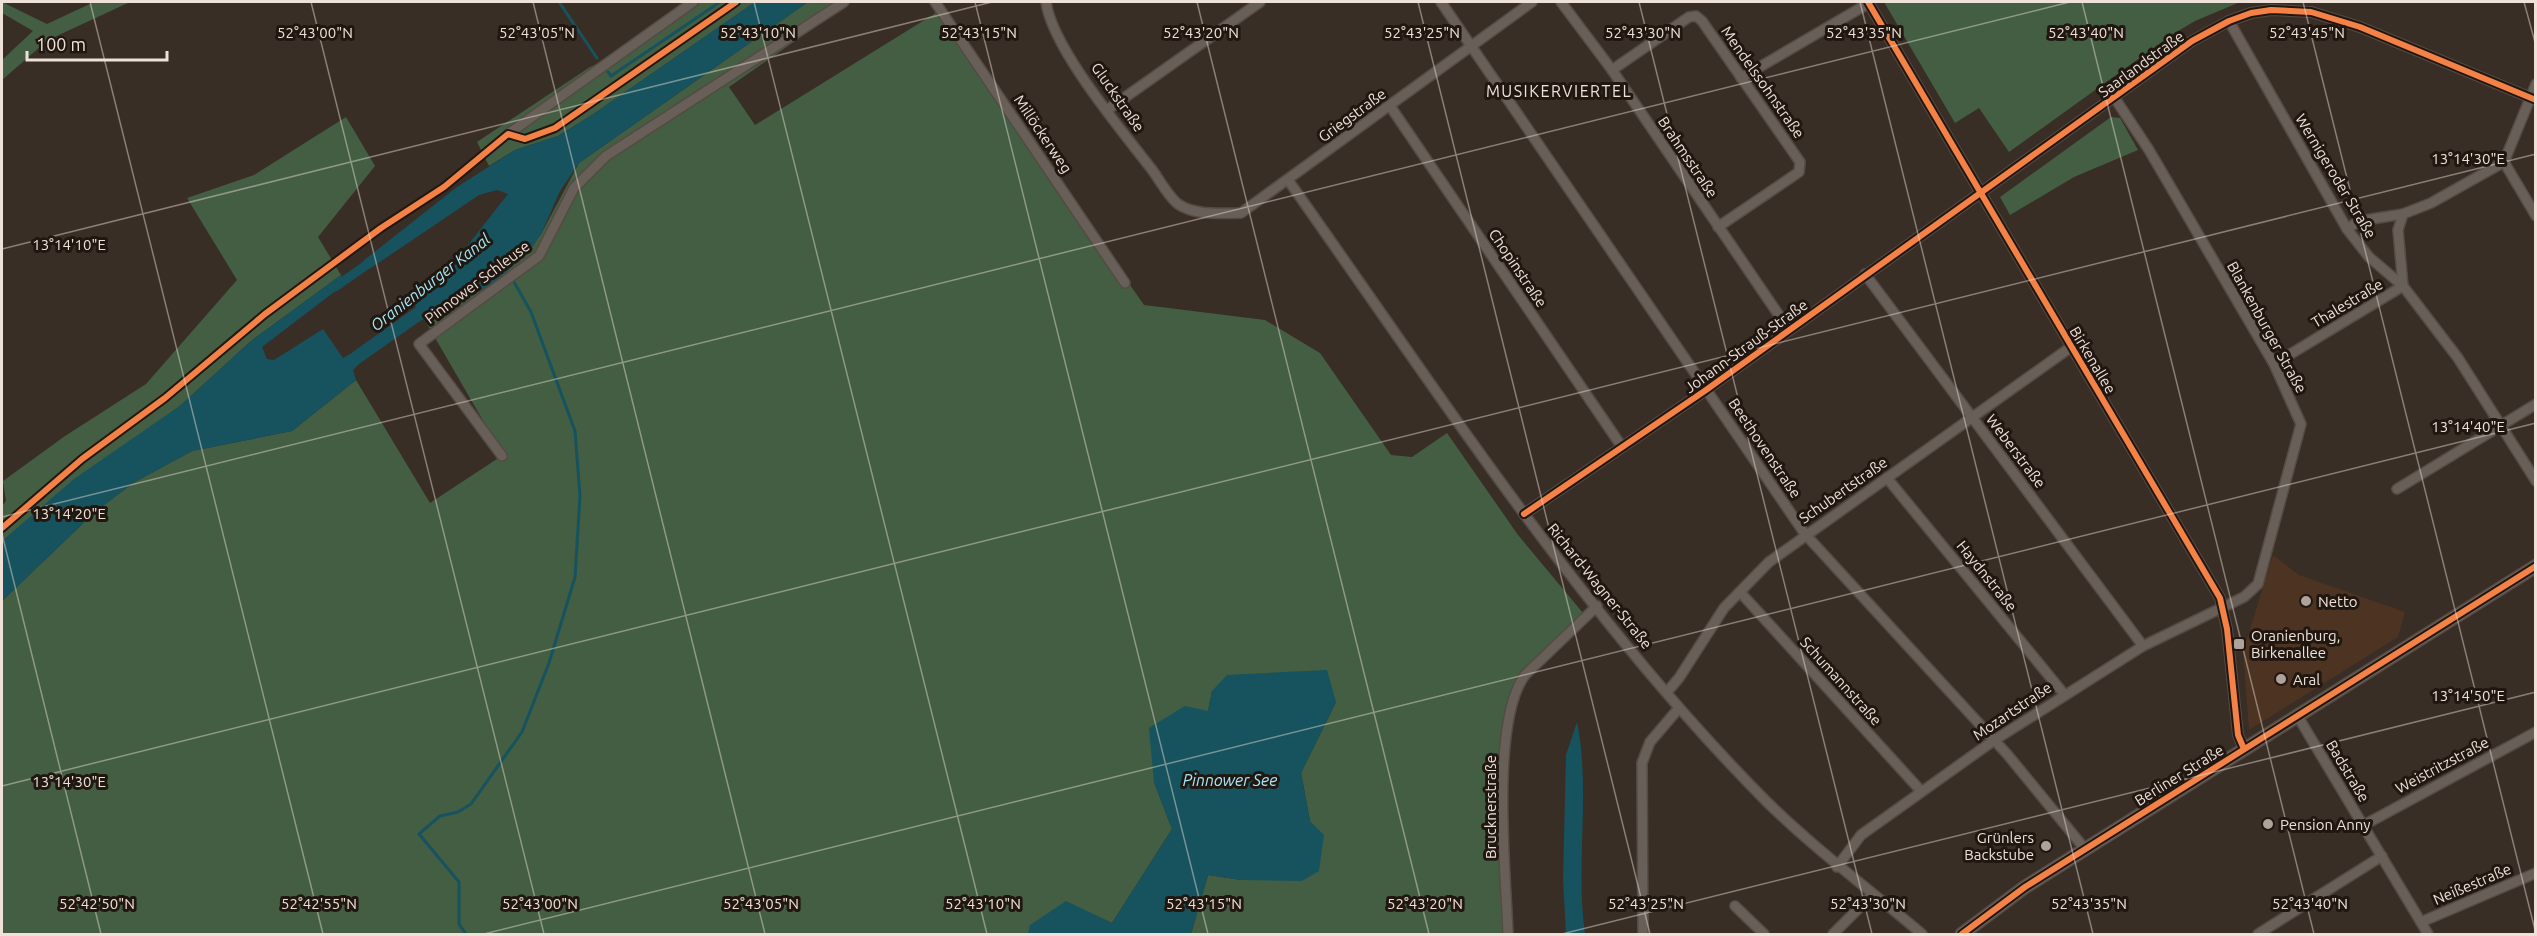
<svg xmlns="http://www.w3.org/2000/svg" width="2537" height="936" font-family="Ubuntu,sans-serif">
<rect width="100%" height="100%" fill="#392e26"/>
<polygon fill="#4c3322" points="2273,555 2299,575 2405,612 2398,637 2249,730 2243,652"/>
<g fill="#435e42">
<polygon points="2,2 47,24 94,2 130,2 48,40 2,80 2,60 33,31 2,13"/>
<polygon points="689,2 755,2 595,113 558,136 515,150 489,166 477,142 590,67 611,58"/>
<polygon points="808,2 851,2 729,87 755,125 939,11 1144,305 1265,320 1320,353 1391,455 1412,457 1447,433 1518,535 1583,613 1517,677 1500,745 1499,829 1505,934 1191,934 1208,875 1242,880 1310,821 1301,773 1336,702 1212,691 1208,711 1154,782 1172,829 1112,923 1101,918 1029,934 2,934 2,601 95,512 133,483 192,451 292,431 356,380 430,503 503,455 427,324 494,282 528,253 541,234 579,163"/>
<polygon points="1884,2 2240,2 2195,21 2173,34 2009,152 1979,108 1955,123"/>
<polygon points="346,117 375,166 318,237 341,275 251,341 181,405 2,541 2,506 6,501 3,481 65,436 146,384 237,280 187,198 254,175"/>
<polygon points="2111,117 2120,118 2138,150 2074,177 2010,215 2000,197"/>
</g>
<g fill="#16535e">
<polygon points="755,2 808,2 579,163 560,191 541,234 528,253 494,282 427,324 423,319 359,364 353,370 356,380 292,431 192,451 133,483 95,512 2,601 2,541 74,479 181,405 251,341 341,275 346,283 262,347 267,359 274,360 323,329 343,358 350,354 416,307 410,297 460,255 508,194 497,190 479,195 368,270 363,261 457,187 515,150 558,136 595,113"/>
<polygon points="1327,670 1336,702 1301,773 1310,821 1324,835 1319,871 1302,881 1242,880 1208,875 1191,934 1028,934 1030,925 1066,901 1112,923 1172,829 1154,782 1149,728 1185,706 1208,711 1212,691 1227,675"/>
<path d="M 1577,722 C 1591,791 1575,864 1585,934 L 1566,934 L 1563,879 L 1566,755 Z"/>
</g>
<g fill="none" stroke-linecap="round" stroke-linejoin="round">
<g stroke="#16535e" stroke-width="3">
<polyline points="559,2 597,58"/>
<polyline points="608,72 611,76 720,2"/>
<polyline points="466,934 459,924 459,882 419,834 440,816 458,812 471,804 522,732 549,663 575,577 580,496 575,431 531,312 514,282"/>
</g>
<polyline stroke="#16535e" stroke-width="9" points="335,287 375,259"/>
<g stroke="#554b44" stroke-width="12">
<g id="minor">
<polyline points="935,2 1125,283"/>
<path d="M 1046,2 C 1052,48 1123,132 1153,171 C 1160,181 1169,197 1178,204 C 1195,216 1222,213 1241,213 L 1532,2"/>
<polyline points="1441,2 1805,534 2007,754 2085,849"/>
<polyline points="1561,2 1612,70 1789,330"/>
<polyline points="1868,2 2220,598 2227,629 2238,735 2244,749"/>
<polyline points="2229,21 2347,229 2369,257 2403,286 2458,358 2536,481"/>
<polyline points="1612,70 1689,17 1696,16 1702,21 1800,162 1799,172 1718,227"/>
<polyline points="1741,78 1869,3"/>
<polyline points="1390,106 1622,447"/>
<polyline points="1107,110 1260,2"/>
<polyline points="508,134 693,2"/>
<polyline points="2504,162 2536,216"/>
<path d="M 1288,180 C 1439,393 1582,616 1767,802 C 1816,850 1870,890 1922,934"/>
<polyline points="2347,229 2359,221 2403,214"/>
<polyline points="1865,274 2143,646"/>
<polyline points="2274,364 2403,286 2398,230 2403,214 2431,203 2504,162 2536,84"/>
<polyline points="502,456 419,344 539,256 574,188 606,156 844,2"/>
<polyline points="1887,478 2064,694"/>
<polyline points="2397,489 2536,404"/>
<polyline points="1524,514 1706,390 2192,41 2229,21 2251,13 2271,10 2311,12 2360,27 2536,100"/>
<polyline points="1740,592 1921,791"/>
<polyline points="1667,692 1679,678 1724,608 1769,562 2071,347"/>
<polyline points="2297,715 2428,934"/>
<polyline points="2364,825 2536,732"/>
<polyline points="1837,867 1861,835 1993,741 2143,646 2244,597 2258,584 2301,424 2274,364 2149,150 2114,97"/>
<polyline points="1735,906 1764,934"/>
<polyline points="2421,922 2536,873"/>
<path d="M 1508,934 C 1506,875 1490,722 1525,675 L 1597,606"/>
<polyline points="1643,934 1642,763 1650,742 1679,708"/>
<polyline points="1833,934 1873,894"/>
<polyline points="2258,934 2382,856"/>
</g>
</g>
<g stroke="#554b44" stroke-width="15">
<polyline id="major" points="1962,934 2025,887 2536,566"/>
</g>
<use href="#minor" stroke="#675f58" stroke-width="9"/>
<use href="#major" stroke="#716459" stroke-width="12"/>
<g stroke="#211711" stroke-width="10">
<g id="cycleway">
<polyline points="1868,2 2220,598 2227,629 2238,735 2244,749"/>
<polyline points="1524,514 1706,390 2192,41 2229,21 2251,13 2271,10 2311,12 2360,27 2536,100"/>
<polyline points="2,528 82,459 165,398 265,314 381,228 444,187 508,134 525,139 555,128 736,2"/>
<polyline points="1962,934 2025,887 2536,566"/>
</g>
</g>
<use href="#cycleway" stroke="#f48246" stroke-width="6"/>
</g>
<path fill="none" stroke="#eee1d8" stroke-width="1.5" stroke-opacity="0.45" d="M 90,2 L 323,934M 311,2 L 544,934M 533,2 L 765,934M 754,2 L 987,934M 975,2 L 1208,934M 1197,2 L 1429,934M 1418,2 L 1650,934M 1639,2 L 1872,934M 1860,2 L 2093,934M 2082,2 L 2314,934M 2303,2 L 2536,934M 2524,2 L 2536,46M 2,249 L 992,2M 2,517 L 2070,2M 2,534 L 101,934M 2,786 L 2536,154M 484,934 L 2536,423M 1562,934 L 2536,692"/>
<g fill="#afa29a" stroke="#211711" stroke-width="2">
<circle cx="2306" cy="601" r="6"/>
<rect x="2233" y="638" width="12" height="12" rx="3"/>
<circle cx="2281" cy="679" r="6"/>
<circle cx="2268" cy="824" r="6"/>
<circle cx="2046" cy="846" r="6"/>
</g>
<g text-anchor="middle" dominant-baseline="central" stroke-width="6" stroke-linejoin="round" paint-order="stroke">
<g font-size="15" fill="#eee1d8" stroke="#211711">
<text transform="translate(2141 64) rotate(-36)">Saarlandstraße</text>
<text transform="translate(1763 82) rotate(55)">Mendelssohnstraße</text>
<text transform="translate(1118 97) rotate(55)">Gluckstraße</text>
<text transform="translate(1352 115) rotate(-36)">Griegstraße</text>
<text transform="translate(1043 134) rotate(56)">Millöckerweg</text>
<text transform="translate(1688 157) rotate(56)">Brahmsstraße</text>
<text transform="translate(2336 176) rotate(59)">Wernigeroder Straße</text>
<text transform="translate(1518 268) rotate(56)">Chopinstraße</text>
<text transform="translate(477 282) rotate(-37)">Pinnower Schleuse</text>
<text transform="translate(2347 303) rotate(-31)">Thalestraße</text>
<text transform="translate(2267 327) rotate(61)">Blankenburger Straße</text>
<text transform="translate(1746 346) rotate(-36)">Johann-Strauß-Straße</text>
<text transform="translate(2093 360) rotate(59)">Birkenallee</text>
<text transform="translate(1765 448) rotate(56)">Beethovenstraße</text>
<text transform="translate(2016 451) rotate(53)">Weberstraße</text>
<text transform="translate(1843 490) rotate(-35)">Schubertstraße</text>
<text transform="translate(1987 576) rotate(51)">Haydnstraße</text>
<text transform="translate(1600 586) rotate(51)">Richard-Wagner-Straße</text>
<text transform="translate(1841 681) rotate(48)">Schumannstraße</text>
<text transform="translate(2012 711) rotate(-34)">Mozartstraße</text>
<text transform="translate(2442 765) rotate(-28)">Weistritzstraße</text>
<text transform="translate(2348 771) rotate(59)">Badstraße</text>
<text transform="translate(2179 775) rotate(-32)">Berliner Straße</text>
<text transform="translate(1490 807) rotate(-90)">Brucknerstraße</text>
<text transform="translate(2472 884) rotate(-23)">Neißestraße</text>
</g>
<g font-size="15" fill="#eee1d8" stroke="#211711" text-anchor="start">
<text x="2318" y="601">Netto</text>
<text x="2251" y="635">Oranienburg,<tspan x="2251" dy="17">Birkenallee</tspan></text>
<text x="2293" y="679">Aral</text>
<text x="2280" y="824">Pension Anny</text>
<text x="2034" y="837" text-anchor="end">Grünlers<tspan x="2034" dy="17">Backstube</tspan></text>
</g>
<g font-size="16" letter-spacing="1.5" fill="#eee1d8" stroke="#211711">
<text x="1559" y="91">MUSIKERVIERTEL</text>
</g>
<g font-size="16" font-style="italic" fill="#a7e8f8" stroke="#211711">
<text transform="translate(430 282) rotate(-38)">Oranienburger Kanal</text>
<text x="1230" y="780">Pinnower See</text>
</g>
</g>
<g font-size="15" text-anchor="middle" fill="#eee1d8" stroke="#211711" stroke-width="6" stroke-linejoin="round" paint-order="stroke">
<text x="315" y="38">52°43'00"N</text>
<text x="537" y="38">52°43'05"N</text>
<text x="758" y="38">52°43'10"N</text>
<text x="979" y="38">52°43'15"N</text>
<text x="1201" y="38">52°43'20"N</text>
<text x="1422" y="38">52°43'25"N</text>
<text x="1643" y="38">52°43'30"N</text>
<text x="1864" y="38">52°43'35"N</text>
<text x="2086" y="38">52°43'40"N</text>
<text x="2307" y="38">52°43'45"N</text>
<text x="2468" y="164">13°14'30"E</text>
<text x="69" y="250">13°14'10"E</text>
<text x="2468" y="432">13°14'40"E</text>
<text x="69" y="519">13°14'20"E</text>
<text x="2468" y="701">13°14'50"E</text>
<text x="69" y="787">13°14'30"E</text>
<text x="97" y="909">52°42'50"N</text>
<text x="319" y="909">52°42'55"N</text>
<text x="540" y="909">52°43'00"N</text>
<text x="761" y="909">52°43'05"N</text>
<text x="983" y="909">52°43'10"N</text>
<text x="1204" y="909">52°43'15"N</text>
<text x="1425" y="909">52°43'20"N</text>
<text x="1646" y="909">52°43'25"N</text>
<text x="1868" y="909">52°43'30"N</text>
<text x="2089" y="909">52°43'35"N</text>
<text x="2310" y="909">52°43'40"N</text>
</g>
<rect width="2537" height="936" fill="none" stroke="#eee1d8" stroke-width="6"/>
<path d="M27 51v9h140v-9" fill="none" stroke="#eee1d8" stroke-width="3"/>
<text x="36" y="51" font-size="18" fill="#eee1d8" stroke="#211711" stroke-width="4.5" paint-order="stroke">100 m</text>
</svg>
